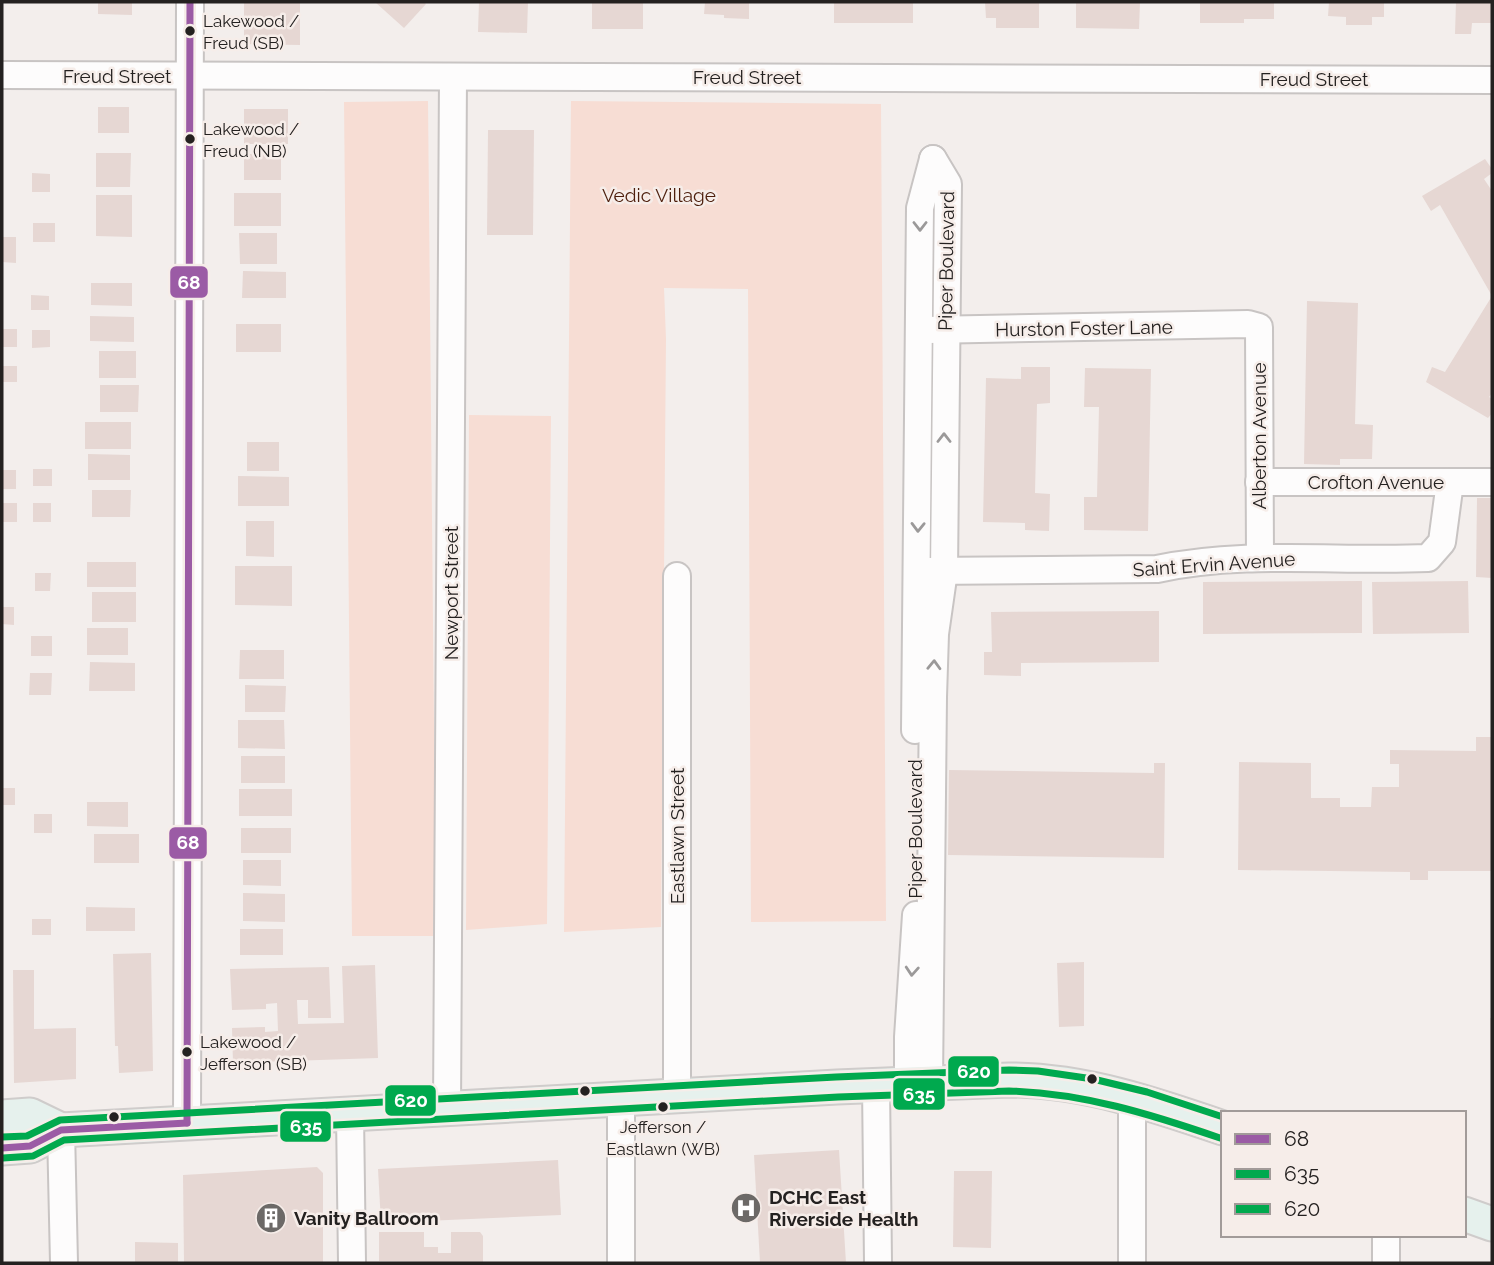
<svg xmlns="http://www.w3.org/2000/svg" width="1494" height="1265" font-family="Raleway,sans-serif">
<rect width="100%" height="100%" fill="#f3eeec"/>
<g fill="#f7ddd4">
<polygon points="428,101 436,936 352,936 344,102"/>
<polygon points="571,101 881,104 886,921 751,922 748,289 664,288 666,339 661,927 564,932"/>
<polygon points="469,415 551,416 547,924 466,930"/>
</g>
<g fill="#e6d7d3">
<polygon points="98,2 132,2 132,15 98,14"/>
<polygon points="244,2 300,2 300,45 244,44"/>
<polygon points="375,2 424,2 426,4 404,28"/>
<polygon points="479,2 528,2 527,33 478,32"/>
<rect x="592" y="2" width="51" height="27"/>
<polygon points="705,2 749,2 749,19 724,18 724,15 704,14"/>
<polygon points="834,2 913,3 913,23 834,23"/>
<polygon points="985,2 1039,2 1039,28 996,28 996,18 986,18"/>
<polygon points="1076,2 1140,2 1139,29 1076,28"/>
<polygon points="1200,2 1274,2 1274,19 1244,19 1244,23 1200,23"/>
<polygon points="1329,2 1384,2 1384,17 1372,17 1372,25 1346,25 1346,17 1328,16"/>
<polygon points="1456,2 1492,2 1492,23 1472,23 1471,34 1455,34"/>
<rect x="98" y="107" width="31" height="26"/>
<rect x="244" y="109" width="44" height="35"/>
<polygon points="488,130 534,130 533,235 487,235"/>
<polygon points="96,153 131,153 130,187 96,187"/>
<rect x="244" y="154" width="37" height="26"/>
<polygon points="1485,159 1492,169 1492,173 1484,179 1492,191 1492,393 1489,397 1492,399 1492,413 1488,418 1426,382 1432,367 1445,372 1492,296 1440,205 1431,211 1422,196"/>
<polygon points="32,173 50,174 50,192 32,192"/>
<rect x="234" y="193" width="47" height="33"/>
<polygon points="96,195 132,195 132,237 96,236"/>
<rect x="33" y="223" width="22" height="19"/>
<polygon points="239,233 277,233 277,264 240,264"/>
<polygon points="2,237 16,237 16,263 2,262"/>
<polygon points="243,271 286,272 286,298 242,298"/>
<polygon points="91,283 132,283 132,306 91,305"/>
<polygon points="31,295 49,296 49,310 31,310"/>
<polygon points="1307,301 1358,303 1355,424 1373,425 1372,459 1340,459 1340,465 1304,464"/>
<polygon points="90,316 134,317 134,342 90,341"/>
<rect x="236" y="324" width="45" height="28"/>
<rect x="2" y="329" width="15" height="18"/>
<polygon points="32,330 50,330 50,347 32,348"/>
<rect x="99" y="351" width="37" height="27"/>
<rect x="2" y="366" width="15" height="16"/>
<polygon points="1021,367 1050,367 1050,403 1037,404 1035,493 1050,494 1049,531 1025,530 1025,523 983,522 986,378 1021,379"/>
<polygon points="1085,368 1151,369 1148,531 1084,530 1084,497 1097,497 1099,407 1084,407"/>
<polygon points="100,385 139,385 138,412 100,412"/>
<rect x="85" y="422" width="46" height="27"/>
<rect x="247" y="442" width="32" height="29"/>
<polygon points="88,454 130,455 130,480 88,480"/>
<rect x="33" y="469" width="19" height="17"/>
<rect x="2" y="470" width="14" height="19"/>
<polygon points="238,476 289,477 289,506 238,506"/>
<polygon points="92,490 131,490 130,517 92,517"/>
<polygon points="1477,498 1492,498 1492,578 1476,577"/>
<rect x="2" y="503" width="15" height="19"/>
<rect x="33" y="503" width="18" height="19"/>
<polygon points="246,521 274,521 274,557 246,556"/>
<rect x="87" y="562" width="49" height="25"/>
<polygon points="235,566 292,566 292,606 235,605"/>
<polygon points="35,573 51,573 50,591 35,591"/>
<polygon points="1362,581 1362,633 1203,634 1203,582"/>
<polygon points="1468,581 1469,633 1373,634 1372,582"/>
<rect x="92" y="592" width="44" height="30"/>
<polygon points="2,607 14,607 14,625 2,624"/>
<polygon points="1159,611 1159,662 1021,663 1021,676 984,675 984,652 992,652 991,612"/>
<rect x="87" y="628" width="41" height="27"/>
<rect x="31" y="636" width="21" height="20"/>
<polygon points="240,650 284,650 284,679 239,679"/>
<polygon points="90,662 135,663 135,691 89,691"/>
<polygon points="30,673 52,673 51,695 29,695"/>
<polygon points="245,685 286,686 285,712 245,712"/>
<polygon points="238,720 284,720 285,749 238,748"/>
<polygon points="1476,737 1492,737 1492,871 1428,871 1428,880 1410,880 1410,872 1238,870 1239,762 1311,763 1311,798 1340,798 1340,807 1371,807 1372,787 1399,787 1399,764 1390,764 1390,750 1476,751"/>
<rect x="241" y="756" width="44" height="27"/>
<polygon points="1154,763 1165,763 1164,858 948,855 949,770 1154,773"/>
<rect x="2" y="788" width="13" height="17"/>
<rect x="239" y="789" width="53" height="27"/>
<polygon points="87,802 128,802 128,827 87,826"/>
<rect x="34" y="814" width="18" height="19"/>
<rect x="241" y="828" width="50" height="25"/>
<rect x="94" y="834" width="45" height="29"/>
<polygon points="243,860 281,860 281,886 243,885"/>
<polygon points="243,893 285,894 285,922 243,921"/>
<polygon points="86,907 135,908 135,931 86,931"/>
<rect x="32" y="919" width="19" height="16"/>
<rect x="240" y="929" width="43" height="26"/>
<polygon points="151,953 153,1071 119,1073 118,1046 115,1046 113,954"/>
<polygon points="1084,962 1084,1026 1059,1027 1057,963"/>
<polygon points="375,965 378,1058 233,1063 232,1028 265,1027 265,1032 278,1031 277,1003 266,1004 266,1009 232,1010 230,969 329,967 331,1018 308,1018 308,1000 297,1000 298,1024 344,1023 342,966"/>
<polygon points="13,970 34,970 34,1029 76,1028 76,1079 14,1083"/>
<rect x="1490" y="1018" width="2" height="42"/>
<polygon points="839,1150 846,1263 760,1263 754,1155"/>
<polygon points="558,1160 561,1215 381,1223 378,1169"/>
<polygon points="317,1167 323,1173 323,1263 184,1263 183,1175"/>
<polygon points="954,1171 992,1171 991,1248 953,1247"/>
<polygon points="379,1232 424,1232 424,1247 438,1247 438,1253 451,1253 451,1232 480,1232 483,1236 483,1263 379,1261"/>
<polygon points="135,1242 178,1243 178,1263 135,1263"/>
</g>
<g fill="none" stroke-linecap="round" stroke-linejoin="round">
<g stroke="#c8c4c3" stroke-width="30">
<g id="minor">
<polyline points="2,75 1492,80"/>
<polyline points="928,330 1248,324 1259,327 1260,557"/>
<polyline points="1259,482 1492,482"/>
<path d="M 927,571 L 1157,569 C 1246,550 1338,562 1428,558 L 1442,542 L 1450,482"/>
<polyline points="915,730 920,208 933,159"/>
<polyline points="929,1082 933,697 935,634 944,571 948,184 933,159"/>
<polyline points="908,1083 908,1037 916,915"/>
<polyline points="876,1085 878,1263"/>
<polyline points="677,1096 677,576"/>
<polyline points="621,1099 621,1263"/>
<polyline points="447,1109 453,77"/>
<polyline points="350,1114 352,1263"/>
<polyline points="187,1123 190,2"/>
<polyline points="61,1130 64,1263"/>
<polyline points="1386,1235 1386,1263"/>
<polyline points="1132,1263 1132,1098"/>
</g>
</g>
<g stroke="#cfcccb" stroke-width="37">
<g id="major">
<polyline points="2,1117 30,1115 61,1130"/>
<path d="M 2,1148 L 30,1146 L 61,1130 L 837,1087 L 1009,1080 C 1083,1080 1153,1104 1223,1128"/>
<polyline points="1464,1214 1492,1224"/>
</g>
</g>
<use href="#minor" stroke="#fdfcfc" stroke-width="26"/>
<use href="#major" stroke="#e6f1ed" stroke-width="33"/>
<g stroke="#f6ede9" stroke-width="12">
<g id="bus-1">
<polyline points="187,1123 190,2"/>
<polyline points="2,1148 30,1146 61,1130 187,1123"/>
</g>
</g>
<g stroke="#f6ede9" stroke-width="12">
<path id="bus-2" d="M 3,1158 L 33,1156 L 64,1140 L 838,1097 L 1009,1091 C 1083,1093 1150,1114 1220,1138"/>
</g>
<g stroke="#f6ede9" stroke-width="12">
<polyline id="bus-3" points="2,1137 27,1136 60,1120 836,1077 1009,1070 1038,1071 1093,1079 1147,1092 1223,1117"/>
</g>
<use href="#bus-1" stroke="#9b5ba5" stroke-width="7"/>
<use href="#bus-2" stroke="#00a94e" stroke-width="7"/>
<use href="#bus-3" stroke="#00a94e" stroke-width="7"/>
</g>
<defs><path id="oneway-chevron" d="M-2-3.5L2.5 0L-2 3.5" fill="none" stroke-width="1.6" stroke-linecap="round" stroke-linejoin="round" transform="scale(1.75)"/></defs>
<g stroke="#9b9999">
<use href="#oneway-chevron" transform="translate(920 226) rotate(90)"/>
<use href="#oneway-chevron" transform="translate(944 438) rotate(-90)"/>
<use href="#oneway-chevron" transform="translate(918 527) rotate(91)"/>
<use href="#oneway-chevron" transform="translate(934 665) rotate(-88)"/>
<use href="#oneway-chevron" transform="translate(912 971) rotate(94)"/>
</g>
<defs>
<g id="hospital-disc" transform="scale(1.575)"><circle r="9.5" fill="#6c6967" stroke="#f6ede9"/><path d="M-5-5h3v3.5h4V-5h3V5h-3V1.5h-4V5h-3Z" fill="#fff"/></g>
<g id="building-disc" transform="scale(1.575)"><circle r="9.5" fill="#6c6967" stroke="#f6ede9"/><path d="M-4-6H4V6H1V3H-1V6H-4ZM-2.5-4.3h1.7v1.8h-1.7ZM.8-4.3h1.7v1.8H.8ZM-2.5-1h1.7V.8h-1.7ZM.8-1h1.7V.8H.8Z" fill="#fff"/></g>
</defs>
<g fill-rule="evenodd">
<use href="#hospital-disc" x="746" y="1208"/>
<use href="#building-disc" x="271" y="1218"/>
</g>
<g fill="#242120" stroke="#f6ede9" stroke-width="2.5">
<circle cx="190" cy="31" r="6"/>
<circle cx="190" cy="139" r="6"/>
<circle cx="187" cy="1052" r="6"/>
<circle cx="1092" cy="1079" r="6"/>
<circle cx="585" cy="1091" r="6"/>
<circle cx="663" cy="1107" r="6"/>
<circle cx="114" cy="1117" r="6"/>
</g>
<g text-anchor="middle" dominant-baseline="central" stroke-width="5" stroke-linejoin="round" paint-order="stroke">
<g font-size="17" fill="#242120" stroke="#f6ede9" text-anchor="start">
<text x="203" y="21">Lakewood /<tspan x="203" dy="22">Freud (SB)</tspan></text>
<text x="203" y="129">Lakewood /<tspan x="203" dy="22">Freud (NB)</tspan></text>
<text x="200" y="1042">Lakewood /<tspan x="200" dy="22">Jefferson (SB)</tspan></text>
<text x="663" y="1127" text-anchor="middle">Jefferson /<tspan x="663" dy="22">Eastlawn (WB)</tspan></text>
</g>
<g font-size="19" fill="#242120" stroke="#f6ede9">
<text x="117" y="76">Freud Street</text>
<text x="747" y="77">Freud Street</text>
<text x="1314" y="79">Freud Street</text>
<text transform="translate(946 261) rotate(-89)">Piper Boulevard</text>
<text transform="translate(1084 328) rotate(-1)">Hurston Foster Lane</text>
<text transform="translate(1259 436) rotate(-90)">Alberton Avenue</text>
<text x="1376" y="482">Crofton Avenue</text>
<text transform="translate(1214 564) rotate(-4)">Saint Ervin Avenue</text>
<text transform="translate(451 593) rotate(-90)">Newport Street</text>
<text transform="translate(915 829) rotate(-90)">Piper Boulevard</text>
<text transform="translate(677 836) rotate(-90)">Eastlawn Street</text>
</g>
<g font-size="19" fill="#4d1e0c" stroke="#f6ede9">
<text x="659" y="195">Vedic Village</text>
</g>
<g font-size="19" font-weight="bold" fill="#242120" stroke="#f6ede9" text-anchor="start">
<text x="769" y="1197">DCHC East<tspan x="769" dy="22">Riverside Health</tspan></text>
<text x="294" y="1218">Vanity Ballroom</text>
</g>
</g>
<g stroke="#f6ede9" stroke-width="2.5">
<rect x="169" y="265" width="40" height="34" rx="7" fill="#9b5ba5"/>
<rect x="168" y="826" width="40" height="34" rx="7" fill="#9b5ba5"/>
<rect x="947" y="1055" width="53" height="33" rx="7" fill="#00a94e"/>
<rect x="892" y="1077" width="54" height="34" rx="7" fill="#00a94e"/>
<rect x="384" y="1084" width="53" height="33" rx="7" fill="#00a94e"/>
<rect x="279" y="1110" width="53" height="33" rx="7" fill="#00a94e"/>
</g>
<g font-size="19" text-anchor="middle" font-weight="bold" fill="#fff">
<text x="189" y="289">68</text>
<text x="188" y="849">68</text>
<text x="974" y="1078">620</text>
<text x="919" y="1101">635</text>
<text x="411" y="1107">620</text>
<text x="306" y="1133">635</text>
</g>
<rect width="1494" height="1265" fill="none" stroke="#242120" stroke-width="7"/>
<rect x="1221" y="1111" width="245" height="126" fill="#f6ede9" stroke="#a29b99" stroke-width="2"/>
<rect x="1235" y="1134" width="35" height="10" fill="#9b5ba5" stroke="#a29b99" stroke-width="2"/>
<text x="1284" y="1146" font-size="21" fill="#242120">68</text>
<rect x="1235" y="1169" width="35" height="10" fill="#00a94e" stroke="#a29b99" stroke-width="2"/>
<text x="1284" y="1181" font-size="21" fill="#242120">635</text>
<rect x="1235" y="1204" width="35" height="10" fill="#00a94e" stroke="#a29b99" stroke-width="2"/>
<text x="1284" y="1216" font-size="21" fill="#242120">620</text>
</svg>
